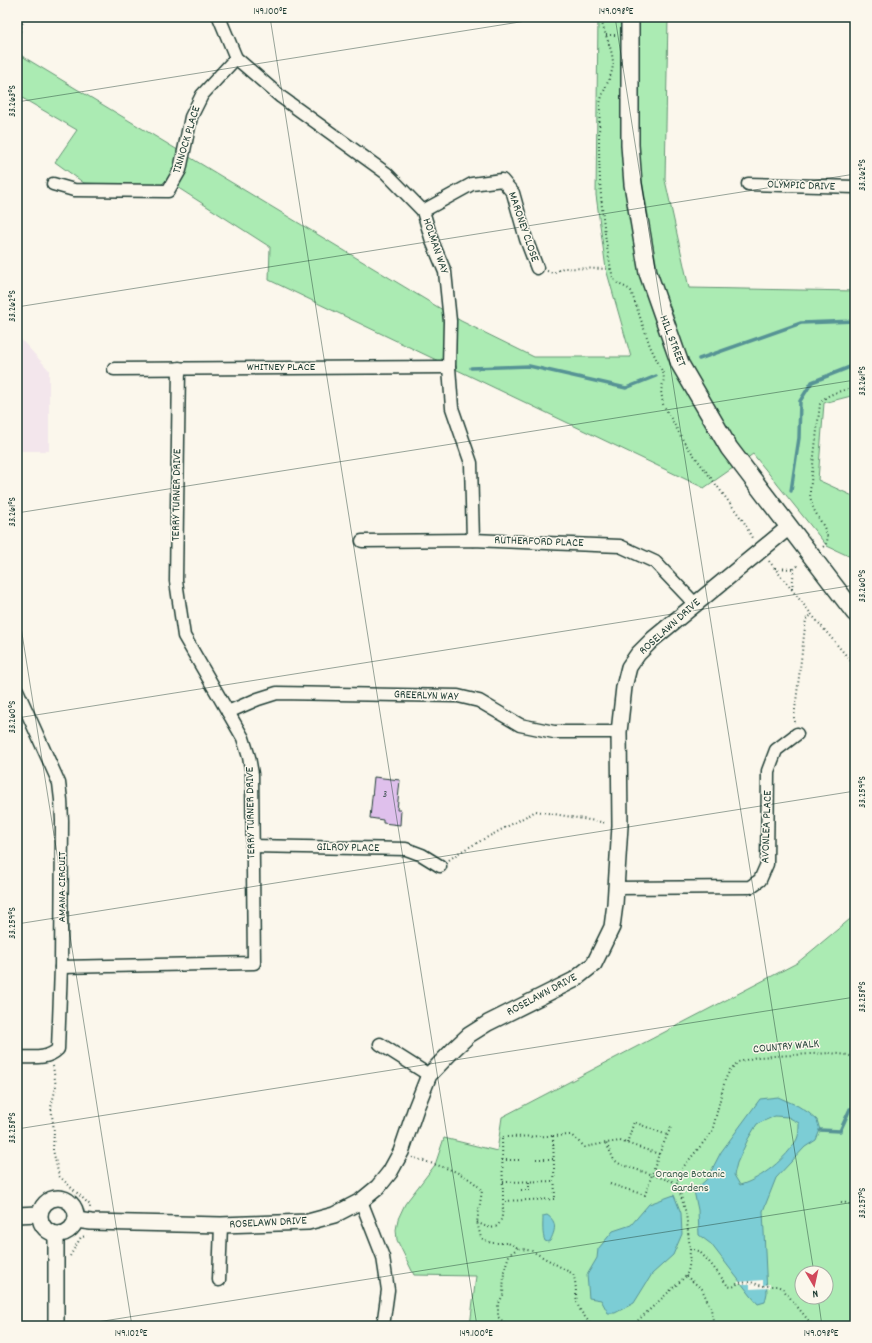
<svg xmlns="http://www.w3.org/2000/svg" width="872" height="1343" font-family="Dekko,sans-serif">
<rect width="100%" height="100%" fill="#fbf7ec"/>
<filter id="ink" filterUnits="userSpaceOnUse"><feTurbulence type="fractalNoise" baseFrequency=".025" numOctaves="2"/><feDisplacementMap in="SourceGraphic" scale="8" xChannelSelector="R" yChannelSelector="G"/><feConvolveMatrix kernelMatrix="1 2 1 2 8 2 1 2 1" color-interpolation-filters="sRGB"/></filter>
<g filter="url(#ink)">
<polygon fill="#f3e6ec" points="17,335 49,370 49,451 17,451"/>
<g fill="#abebb3" stroke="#659474" fill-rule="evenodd">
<polygon points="598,17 668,17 665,180 689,288 855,291 855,395 824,403 818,480 855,497 855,559 827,546 753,454 704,488 269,280 270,247 166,180 160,186 84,183 55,162 77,130 17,95 17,53 461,321 534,357 631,357 606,269 596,195"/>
<path d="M 855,915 L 855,1326 L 470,1326 L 476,1276 L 414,1275 L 397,1240 L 396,1230 L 398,1219 L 405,1204 L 435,1165 L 444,1138 L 497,1151 L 502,1117 L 797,963 ZM 802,1273 L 826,1273 L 826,1297 L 802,1297 Z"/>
</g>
<g fill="#7ccdd5" stroke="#579395" fill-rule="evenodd">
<path d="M 778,1097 L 798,1106 L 809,1113 L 817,1120 L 820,1130 L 816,1140 L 805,1147 L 776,1178 L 763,1211 L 767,1293 L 765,1302 L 758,1304 L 751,1296 L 711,1244 L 699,1235 L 698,1210 L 694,1191 L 707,1179 L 721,1152 L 760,1099 ZM 775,1116 L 788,1117 L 799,1123 C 799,1128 799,1135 797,1139 C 787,1158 761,1179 740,1185 L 734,1175 L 737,1163 L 748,1139 L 757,1124 Z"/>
<polygon points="674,1195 681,1213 682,1234 673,1255 652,1274 634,1303 615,1313 608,1313 601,1300 589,1298 587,1275 597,1258 598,1249 613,1231 631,1225 649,1204"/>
<path d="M 547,1215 C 558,1222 555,1231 550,1241 L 548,1242 L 545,1241 C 542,1234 543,1225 543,1216 Z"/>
</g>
<polygon fill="#fbf7ec" points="763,1280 763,1285 770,1284 770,1288 750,1289 750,1284 739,1284 737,1282"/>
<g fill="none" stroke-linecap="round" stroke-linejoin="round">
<g stroke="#579395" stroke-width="3.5">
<polyline points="699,359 801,323 855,321"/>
<polyline points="471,368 529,366 626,388 656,376"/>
<polyline points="791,491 799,438 800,401 812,382 855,365"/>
<polyline points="820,1130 840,1131 850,1109 855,1108"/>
</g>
</g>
<polygon fill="#dfc0ec" stroke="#1f3d34" points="374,777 400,780 397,810 401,810 400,825 383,823 383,820 370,818"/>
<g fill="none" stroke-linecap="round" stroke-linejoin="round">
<g stroke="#1f3d34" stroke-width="15">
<g id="minor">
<polyline points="219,17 236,58 281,97 386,173 423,211 432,241 445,272 450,321 449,367 452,408 471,463 473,540"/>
<polyline points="53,184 74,190 168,191 180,170 191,117 202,95 236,58"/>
<polyline points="748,184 855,187"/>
<polyline points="423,211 472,184 502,180 513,193 526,239 537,268"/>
<polyline points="114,369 449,367"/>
<polyline points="362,541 473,540 620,546 655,562 695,604"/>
<path d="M 17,690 L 59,783 L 61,800 L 62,821 L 61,967 L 58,1049 C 47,1060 32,1057 17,1057"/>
<polyline points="228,712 258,699 277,693 458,696 479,701 520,725 554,732 619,732"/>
<polyline points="252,846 406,849 422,855 440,866"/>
<polyline points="615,888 750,887 760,880 767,864 768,771 776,750 797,734"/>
<polyline points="61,967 254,963 252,774 249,757 243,738 184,636 176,581 179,368"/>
<polyline points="380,1044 429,1075"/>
<polyline points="361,1201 383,1257 388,1290 383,1326"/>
<polyline points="219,1280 221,1225"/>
</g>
</g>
<g stroke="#1f3d34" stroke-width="18">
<g id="tertiary">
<circle cx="58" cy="1216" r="18"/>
<polyline points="17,1215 39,1214"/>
<polyline points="76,1220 91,1222 221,1225 308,1222 334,1215 361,1201 378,1187 390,1172 401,1152 416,1108 429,1075 454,1049 469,1035 488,1023 574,980 594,964 612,927 615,904 620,826 619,732 624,687 629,667 638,654 653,639 789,527"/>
<polyline points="56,1234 56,1326"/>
</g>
</g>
<g stroke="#1f3d34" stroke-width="20">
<polyline id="secondary" points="630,17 630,145 633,184 648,273 680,364 729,448 855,613"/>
</g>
<g stroke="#1f3d34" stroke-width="2" stroke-dasharray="1 3" stroke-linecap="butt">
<path d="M 601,17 C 603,33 613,48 613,64 C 612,80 600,92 600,108 C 597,162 601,226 613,278 C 619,287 625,285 631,291 L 650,346 L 663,373 L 664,379 L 661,391 L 663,404 L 684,442 L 744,522 L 753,540"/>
<polyline points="606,35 616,35"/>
<polyline points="17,43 24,17"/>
<polyline points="547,271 553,273 563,268 611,269"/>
<path d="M 823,547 C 836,538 816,517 813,507 C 811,502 810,496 810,491 L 820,404 C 826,393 843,391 855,387"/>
<polyline points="769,561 812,615 855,666"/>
<polyline points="775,568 794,569"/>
<polyline points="792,589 794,569 800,564"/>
<polyline points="795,722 794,718 806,619 812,615"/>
<polyline points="449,860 460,852 536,811 607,823"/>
<polyline points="53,1066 56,1087 51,1107 54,1131 53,1150 59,1176 90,1205 90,1209"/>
<polygon points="553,1136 555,1199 503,1201 502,1137"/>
<polyline points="553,1136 571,1135 585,1147 606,1143"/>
<polyline points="627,1143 634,1122 667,1135"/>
<polyline points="659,1154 620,1141 606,1143 614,1160 620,1164 677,1183"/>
<path d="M 412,1157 C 436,1166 466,1170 482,1191 L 477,1222 L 481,1238 L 491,1243 L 508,1243 L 518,1248 L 532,1251 L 573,1274 C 577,1285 575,1291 577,1302 C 579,1311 587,1319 592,1326"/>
<polyline points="536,1159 553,1159"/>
<polyline points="502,1160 520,1160"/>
<polyline points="503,1182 555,1181"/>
<polyline points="529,1182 529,1190"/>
<polyline points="610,1184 645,1195 659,1154 671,1127"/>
<polyline points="521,1190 536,1190"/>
<polyline points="841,1202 855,1205"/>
<path d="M 477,1222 C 500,1236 503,1221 503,1201"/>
<path d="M 690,1249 L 699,1251 L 711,1264 L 728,1286 C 733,1288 735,1286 738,1283 L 751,1282 L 762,1286 L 777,1286 L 782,1288 L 813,1326"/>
<polyline points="70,1256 81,1237 87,1236"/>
<polyline points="686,1276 702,1289 711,1309 714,1326"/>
<polyline points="508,1326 498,1317 498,1305 503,1295 504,1271 509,1255 518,1248"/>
<polyline points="632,1326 686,1276 689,1268 690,1249 686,1213 677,1183 680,1171 712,1132 725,1080 730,1070 738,1062 757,1057 830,1053 848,1055 855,1058"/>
</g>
<use href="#minor" stroke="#fbf7ec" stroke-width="12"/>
<use href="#tertiary" stroke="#fbf7ec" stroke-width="15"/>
<use href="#secondary" stroke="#fbf7ec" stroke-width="17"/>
</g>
</g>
<path fill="none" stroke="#1f3d34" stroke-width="1" stroke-opacity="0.45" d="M 270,17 L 477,1326M 615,17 L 814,1273M 17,102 L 551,17M 17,307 L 855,174M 17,513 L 855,380M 17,602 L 132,1326M 17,718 L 855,585M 17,924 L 855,791M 17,1129 L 855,997M 818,1297 L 822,1326M 72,1326 L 855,1202"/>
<g text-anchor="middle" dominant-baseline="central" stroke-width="3" stroke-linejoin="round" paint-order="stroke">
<g font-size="10" fill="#4f5e62">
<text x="385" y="795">3</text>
</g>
<g font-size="12" fill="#1f3d34" stroke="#fbf7ec">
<text transform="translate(187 140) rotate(-73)">TINNOCK PLACE</text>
<text transform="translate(801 186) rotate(2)">OLYMPIC DRIVE</text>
<text transform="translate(523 227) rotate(71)">MARONEY CLOSE</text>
<text transform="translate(435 246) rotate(71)">HOLMAN WAY</text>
<text transform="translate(672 341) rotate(69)">HILL STREET</text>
<text x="281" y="367">WHITNEY PLACE</text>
<text transform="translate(177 495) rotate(-89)">TERRY TURNER DRIVE</text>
<text transform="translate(539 542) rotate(2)">RUTHERFORD PLACE</text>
<text transform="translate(670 627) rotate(-42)">ROSELAWN DRIVE</text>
<text transform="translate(426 696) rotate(2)">GREERLYN WAY</text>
<text transform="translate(251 813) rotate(-91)">TERRY TURNER DRIVE</text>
<text transform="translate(767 827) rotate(-88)">AVONLEA PLACE</text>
<text transform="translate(348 848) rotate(1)">GILROY PLACE</text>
<text transform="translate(62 887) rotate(-90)">AMANA CIRCUIT</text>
<text transform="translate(542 995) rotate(-28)">ROSELAWN DRIVE</text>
<text transform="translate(786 1047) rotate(-5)">COUNTRY WALK</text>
<text transform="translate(268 1223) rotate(-3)">ROSELAWN DRIVE</text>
</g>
<g font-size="12" fill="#3b604d" stroke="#fbf7ec">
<text x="690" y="1174">Orange Botanic<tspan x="690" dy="14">Gardens</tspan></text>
</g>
</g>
<rect width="872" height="1343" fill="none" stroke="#fbf7ec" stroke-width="44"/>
<g transform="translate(814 1285) rotate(171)"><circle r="19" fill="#fbf7ec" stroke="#a3ada2"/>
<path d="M0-3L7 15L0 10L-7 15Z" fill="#d1495b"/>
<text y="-6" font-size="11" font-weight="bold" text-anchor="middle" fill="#1f3d34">N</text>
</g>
<rect x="22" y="22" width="828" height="1299" fill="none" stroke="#1f3d34" stroke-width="1.5"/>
<g font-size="10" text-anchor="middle" fill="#1f3d34">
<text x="270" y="14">149.100°E</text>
<text x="616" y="14">149.098°E</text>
<text transform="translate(11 101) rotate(-90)" y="4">33.263°S</text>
<text transform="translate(861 175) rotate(-90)" y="4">33.262°S</text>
<text transform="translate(11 306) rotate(-90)" y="4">33.262°S</text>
<text transform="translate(861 381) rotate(-90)" y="4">33.261°S</text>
<text transform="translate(11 512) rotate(-90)" y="4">33.261°S</text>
<text transform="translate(861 586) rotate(-90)" y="4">33.260°S</text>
<text transform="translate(11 717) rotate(-90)" y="4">33.260°S</text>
<text transform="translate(861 792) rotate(-90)" y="4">33.259°S</text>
<text transform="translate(11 923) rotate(-90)" y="4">33.259°S</text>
<text transform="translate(861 997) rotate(-90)" y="4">33.258°S</text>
<text transform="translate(11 1128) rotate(-90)" y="4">33.258°S</text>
<text transform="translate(861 1203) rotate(-90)" y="4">33.257°S</text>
<text x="131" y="1336">149.102°E</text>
<text x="476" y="1336">149.100°E</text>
<text x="821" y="1336">149.098°E</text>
</g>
</svg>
